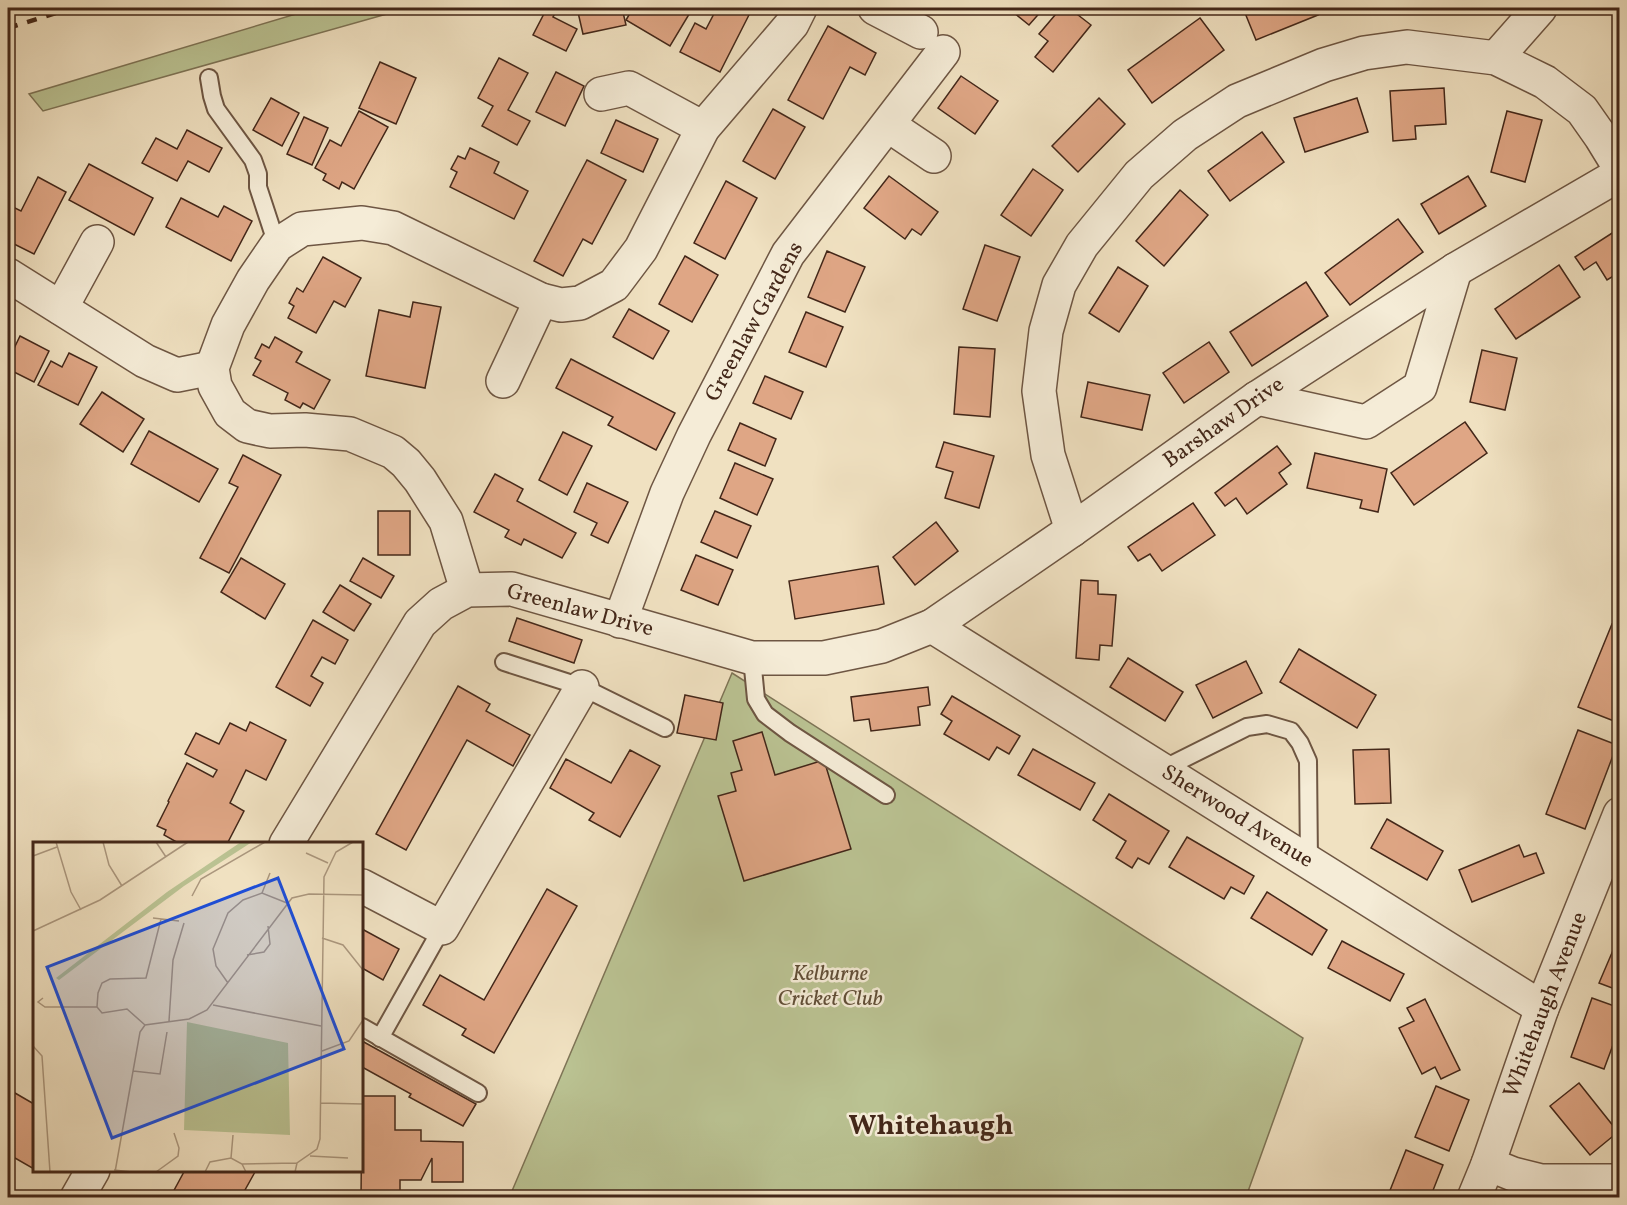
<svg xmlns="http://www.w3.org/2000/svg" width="1627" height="1205" font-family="Vollkorn,serif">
<rect width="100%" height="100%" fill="#f0e1c1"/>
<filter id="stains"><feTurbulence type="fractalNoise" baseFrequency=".00333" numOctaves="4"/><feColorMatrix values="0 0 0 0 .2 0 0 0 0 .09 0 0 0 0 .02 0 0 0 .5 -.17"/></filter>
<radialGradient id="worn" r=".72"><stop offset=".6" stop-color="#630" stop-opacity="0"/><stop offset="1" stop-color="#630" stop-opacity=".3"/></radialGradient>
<g fill="#bac292" stroke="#7e7456" stroke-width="1.5">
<polygon points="316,8 408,8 43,111 29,94"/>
<polygon points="732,673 1303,1038 1246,1197 509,1198"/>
</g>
<g fill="#dfa685" stroke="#432719" stroke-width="1.5">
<polygon points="547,8 558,8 553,17 577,29 566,51 533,35"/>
<polygon points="577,8 622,8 626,25 583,34"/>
<polygon points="633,8 685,8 691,11 670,46 626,20"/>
<polygon points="717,8 749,8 752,9 720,72 680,52 695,23 706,29"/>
<polygon points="1008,8 1044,8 1029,25"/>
<polygon points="1061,8 1069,8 1091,25 1053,72 1035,57 1048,41 1039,34"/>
<polygon points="1243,8 1315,8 1318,15 1256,40"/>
<polygon points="1612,8 1620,8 1620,19 1613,20"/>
<polygon points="1200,18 1224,50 1152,103 1128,70"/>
<polygon points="1620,19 1620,53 1618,53 1613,20"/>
<polygon points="828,26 876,53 865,75 850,67 823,119 788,100"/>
<polygon points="499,58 528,73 508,110 530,121 517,145 482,126 493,106 478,98"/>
<polygon points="380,62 416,78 396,124 359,108"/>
<polygon points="556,72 584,86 565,126 536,112"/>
<polygon points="961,76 998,101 975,134 938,108"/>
<polygon points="1444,88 1446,124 1415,126 1416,139 1393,141 1390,91"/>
<polygon points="271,98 299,113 282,146 253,130"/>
<polygon points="1099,98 1125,124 1078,172 1052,146"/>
<polygon points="1357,98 1368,132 1305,152 1294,118"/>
<polygon points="773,109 805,127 775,179 743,161"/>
<polygon points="359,111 388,127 354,189 342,182 339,189 323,180 326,174 315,168 330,140 341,146"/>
<polygon points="1507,111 1542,120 1525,182 1491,172"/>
<polygon points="304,117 328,128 312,165 287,154"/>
<polygon points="616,120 658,139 643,172 601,153"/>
<polygon points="187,130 222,148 209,172 188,161 177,181 142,163 156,138 177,149"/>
<polygon points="1262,132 1284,162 1230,201 1208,171"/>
<polygon points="470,148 499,162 494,173 528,191 514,219 450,187 457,172 451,169 458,156 465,159"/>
<polygon points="587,160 626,180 592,244 583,239 563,276 534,261"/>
<polygon points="89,164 153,198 134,235 69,200"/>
<polygon points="1033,169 1063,190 1031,236 1001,215"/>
<polygon points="889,176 938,212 921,235 912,229 905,239 864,208"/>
<polygon points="1468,176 1486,206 1439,234 1421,204"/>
<polygon points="38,177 66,192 34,254 8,241 8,208 9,205 21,211"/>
<polygon points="726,181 757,198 725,259 694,243"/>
<polygon points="1180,190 1208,215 1164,266 1136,241"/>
<polygon points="181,198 218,217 224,206 252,221 231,261 166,227"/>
<polygon points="1398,219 1423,252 1350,305 1325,273"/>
<polygon points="1620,228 1620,272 1607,280 1596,262 1584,270 1575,257"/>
<polygon points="985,245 1020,257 997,321 963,309"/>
<polygon points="827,251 865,267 845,312 808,297"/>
<polygon points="685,256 718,275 692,322 659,304"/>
<polygon points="323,257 361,278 345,307 334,301 316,333 288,318 294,306 289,303 297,288 303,292"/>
<polygon points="1559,265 1580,297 1516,339 1495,309"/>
<polygon points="1118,267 1148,286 1119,332 1089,313"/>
<polygon points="1306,282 1328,316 1252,366 1230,332"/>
<polygon points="413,302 441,307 425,388 366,376 379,310 410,317"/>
<polygon points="629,309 669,331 653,359 613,337"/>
<polygon points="806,312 843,327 826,367 789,352"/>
<polygon points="20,336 49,351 34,382 8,369 8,361"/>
<polygon points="275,337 302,352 296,362 330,380 314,409 303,403 300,408 285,400 288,393 253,375 261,361 255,358 262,344 269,348"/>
<polygon points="1209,342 1229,372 1184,403 1163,373"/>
<polygon points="959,347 995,349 990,417 954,414"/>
<polygon points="1482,350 1517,358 1505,410 1470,402"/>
<polygon points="69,353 97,367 78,405 38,385 51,361 62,367"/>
<polygon points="571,359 675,413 656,450 608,425 613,417 556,388"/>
<polygon points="765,376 803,392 791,419 753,403"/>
<polygon points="1088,382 1150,395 1142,430 1081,417"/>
<polygon points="102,392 144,419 123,452 80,424"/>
<polygon points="1465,422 1487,453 1414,505 1391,473"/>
<polygon points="740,423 776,439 765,466 728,450"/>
<polygon points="149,431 218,469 199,502 131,464"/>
<polygon points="563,432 592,446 567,495 539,480"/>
<polygon points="944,442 994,456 979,508 945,498 953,472 936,467"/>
<polygon points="1277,446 1291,464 1279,473 1287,484 1247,514 1236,498 1225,506 1215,493"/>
<polygon points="1315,453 1387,469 1378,512 1360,508 1362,500 1307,488"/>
<polygon points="243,455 281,475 229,573 200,558 238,487 229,483"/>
<polygon points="735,463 773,479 757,515 720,498"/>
<polygon points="495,474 523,489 517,501 576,533 562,558 524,539 521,545 505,537 509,530 474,512"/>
<polygon points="587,483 628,502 608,543 591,535 597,523 574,512"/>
<polygon points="1193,503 1215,535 1162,571 1150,554 1138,561 1128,547"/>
<rect x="378" y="511" width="32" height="44"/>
<polygon points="715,511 751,526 737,558 701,542"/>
<polygon points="936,522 958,551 915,585 893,557"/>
<polygon points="696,555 733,570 718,605 681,590"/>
<polygon points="241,558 285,584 265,619 221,592"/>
<polygon points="363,558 394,576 381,598 350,581"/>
<polygon points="878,566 884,604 795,619 789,581"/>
<polygon points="1081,580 1098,581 1098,594 1116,595 1112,646 1100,645 1099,660 1076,658"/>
<polygon points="340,585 371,604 354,631 323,612"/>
<polygon points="517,618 582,640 574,663 509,641"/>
<polygon points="313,620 348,640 335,664 322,657 311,676 323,683 310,706 276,687"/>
<polygon points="1612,624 1620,627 1620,708 1614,721 1578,707"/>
<polygon points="1299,649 1376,695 1357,728 1280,682"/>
<polygon points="1128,658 1183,692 1165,721 1110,687"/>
<polygon points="1246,661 1262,693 1213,718 1196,685"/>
<polygon points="458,686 490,704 486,711 530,735 513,766 467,740 406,850 376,834"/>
<polygon points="928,687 930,705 918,707 920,725 871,731 869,719 854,721 851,697"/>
<polygon points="685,695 723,703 716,740 677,733"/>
<polygon points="952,696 1020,736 1009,754 997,747 989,760 944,734 952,721 941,714"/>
<polygon points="250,722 286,740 266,780 246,770 230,803 244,811 227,844 180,844 164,835 166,830 157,826 169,802 168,801 187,763 213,777 217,770 185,754 196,733 219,744 230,723 246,731"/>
<polygon points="1578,730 1617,745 1585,829 1546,814"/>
<polygon points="762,732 775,775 824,760 851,849 744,881 718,796 736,791 731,773 742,770 733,741"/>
<polygon points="1033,749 1095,783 1080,810 1018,775"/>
<polygon points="1389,749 1391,803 1355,804 1353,750"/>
<polygon points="630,750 660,766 620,837 589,820 594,813 550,788 566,759 611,783"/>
<polygon points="1109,794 1169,831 1149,864 1138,858 1132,868 1116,858 1126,841 1093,820"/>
<polygon points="1387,819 1443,851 1427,880 1371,848"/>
<polygon points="1187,837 1254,876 1244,894 1231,887 1224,899 1169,867"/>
<polygon points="1519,845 1524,857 1536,853 1544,873 1472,902 1459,870"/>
<polygon points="547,889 577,906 494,1053 462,1035 466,1029 423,1005 440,975 484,1000"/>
<polygon points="1267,892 1327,930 1312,955 1251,918"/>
<polygon points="362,929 399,949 383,980 362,968"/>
<polygon points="1620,934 1620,991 1599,983"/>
<polygon points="1342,941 1404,974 1390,1001 1328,968"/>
<polygon points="1592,998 1620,1008 1620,1026 1604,1069 1571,1057"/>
<polygon points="1425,999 1460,1070 1441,1079 1435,1067 1422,1074 1399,1028 1414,1021 1407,1008"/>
<polygon points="362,1041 476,1104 463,1126 409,1097 411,1094 362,1067"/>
<polygon points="1579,1083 1618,1132 1590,1155 1550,1106"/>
<polygon points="1436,1086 1469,1100 1449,1151 1415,1137"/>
<polygon points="15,1093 34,1104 34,1169 8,1154 8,1106"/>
<polygon points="362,1096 395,1096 395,1130 421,1130 421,1141 463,1142 463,1182 432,1182 432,1158 421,1180 400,1180 400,1198 361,1198"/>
<polygon points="1406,1150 1443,1165 1430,1198 1387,1198"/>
<polygon points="185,1170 253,1170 255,1172 245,1190 258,1198 177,1198 172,1194"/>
</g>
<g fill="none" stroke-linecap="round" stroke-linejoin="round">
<g stroke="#6e5643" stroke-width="20">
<g id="service">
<polyline points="209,78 212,96 216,109 253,160 258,174 258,187 277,245"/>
<polyline points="752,658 756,699 765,714 790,733 886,795"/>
<polyline points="504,662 582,687 665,728"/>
<polyline points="1161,770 1247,727 1267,724 1291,731 1300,743 1308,761 1309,862"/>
<polyline points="362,1027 478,1093"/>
<polyline points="380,1038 442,928"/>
</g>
</g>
<g stroke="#6e5643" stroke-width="36">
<g id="minor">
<polyline points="875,8 921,32"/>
<polyline points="1496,58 1540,8"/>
<polyline points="601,94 629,88 703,128"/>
<polyline points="888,125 934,156"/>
<polyline points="8,275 145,361 177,375 212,368"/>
<polyline points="61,308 97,242"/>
<polyline points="503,381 541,300"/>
<polyline points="1257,398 1366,422 1420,387 1455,270"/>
<polyline points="1072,530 1048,455 1039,391 1046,331 1059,285 1082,245 1139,175 1185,135 1237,101 1324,65 1364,53 1407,47 1496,58 1545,82 1582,110 1601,137 1620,168"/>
<polyline points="467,590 446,521 420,480 406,463 393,452 350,434 305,430 270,431 247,426 230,413 215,386 212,368 228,325 253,280 277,245 302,229 362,223 393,228 541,300 561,305 580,303 614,285 641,249 703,128 792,24 800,8"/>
<polyline points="620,621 667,493 694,435 788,254 943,52"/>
<polyline points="932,626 1542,1008"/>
<polyline points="286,844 420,623 441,604 467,590 512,589 752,658 824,658 882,646 932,626 1072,530 1257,398 1455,270 1620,174"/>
<polyline points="362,886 442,928 582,687"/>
<polyline points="1488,1164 1513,1174 1541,1181 1620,1181"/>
<polyline points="77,1198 93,1170"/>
<polyline points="1474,1198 1488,1164 1542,1008 1620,814"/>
</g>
</g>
<use href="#service" stroke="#f5ecd7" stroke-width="16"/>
<use href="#minor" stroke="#f5ecd7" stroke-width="33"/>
<polyline stroke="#432719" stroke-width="4.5" stroke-dasharray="10 10" stroke-linecap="butt" points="8,28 72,8"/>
</g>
<g text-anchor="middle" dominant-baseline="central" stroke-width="5" stroke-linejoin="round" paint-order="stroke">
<g font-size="22" fill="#432719" stroke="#f5ecd7">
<text transform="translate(755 322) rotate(-61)">Greenlaw Gardens</text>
<text transform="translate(1224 423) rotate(-35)">Barshaw Drive</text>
<text transform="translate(580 611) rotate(15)">Greenlaw Drive</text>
<text transform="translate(1237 817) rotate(32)">Sherwood Avenue</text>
<text transform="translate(1546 1005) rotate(-69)">Whitehaugh Avenue</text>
</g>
<g font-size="22" font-style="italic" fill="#614e37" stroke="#f5ecd7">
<text x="830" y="974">Kelburne<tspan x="830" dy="25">Cricket Club</tspan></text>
</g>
<g font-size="28" font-weight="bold" fill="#432719" stroke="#f5ecd7">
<text x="931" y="1126">Whitehaugh</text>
</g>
</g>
<g transform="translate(33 842)">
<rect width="330" height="330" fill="#f0e1c1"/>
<path d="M 208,0 L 219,0 L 151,44 L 26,138 L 23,136 L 134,50 ZM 154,180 L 255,201 L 257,293 L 151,288 Z" fill="#bac292"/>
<path fill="none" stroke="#ab977e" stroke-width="1.5" d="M 23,0 L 38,50 L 48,68M 70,0 L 76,23 L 89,44M 123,0 L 133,15M 273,11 L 295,21M 0,14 L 24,5M 229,51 L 237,31M 159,54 L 168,37 L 232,0M 120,76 L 146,79M 0,89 L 67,58 L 155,0M 289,96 L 310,103 L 330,128M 214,113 L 231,110 L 237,102 L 235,84M 195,141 L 183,124 L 180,107 L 195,71 L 210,58 L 229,51 L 254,61M 10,156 L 5,160 L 12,165 L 64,165M 180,163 L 288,184M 136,179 L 140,118 L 151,81M 112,183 L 94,167 L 69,171 L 64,165 L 65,151 L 69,141 L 77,137 L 113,136 L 128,77M 0,204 L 9,214 L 17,330M 289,209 L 316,199 L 330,178M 100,229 L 127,232 L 134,190M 287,261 L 330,262M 277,314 L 315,316M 198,316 L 200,293M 209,322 L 264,321M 81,328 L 99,330M 82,330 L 107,190 L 112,183 L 156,177 L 174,168 L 259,56 L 276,52 L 330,53M 123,330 L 145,314 L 146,306 L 141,291M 172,330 L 177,320 L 198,316 L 209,322 L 213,330M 262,330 L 264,321 L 284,307 L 287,297 L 291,35 L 303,10 L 320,0"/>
<path fill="#1d4ed8" fill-opacity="0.15" stroke="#1d4ed8" stroke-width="3" d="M 245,36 L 311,207 L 79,296 L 14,125 Z"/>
<rect width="330" height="330" fill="none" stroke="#432719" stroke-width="3"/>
</g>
<rect width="1627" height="1205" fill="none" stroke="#f0e1c1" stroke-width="30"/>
<rect x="9" y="9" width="1609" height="1187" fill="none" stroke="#432719" stroke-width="3"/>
<rect x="15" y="15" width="1597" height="1175" fill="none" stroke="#432719" stroke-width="1.5"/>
<rect width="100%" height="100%" filter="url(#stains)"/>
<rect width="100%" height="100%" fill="url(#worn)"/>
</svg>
